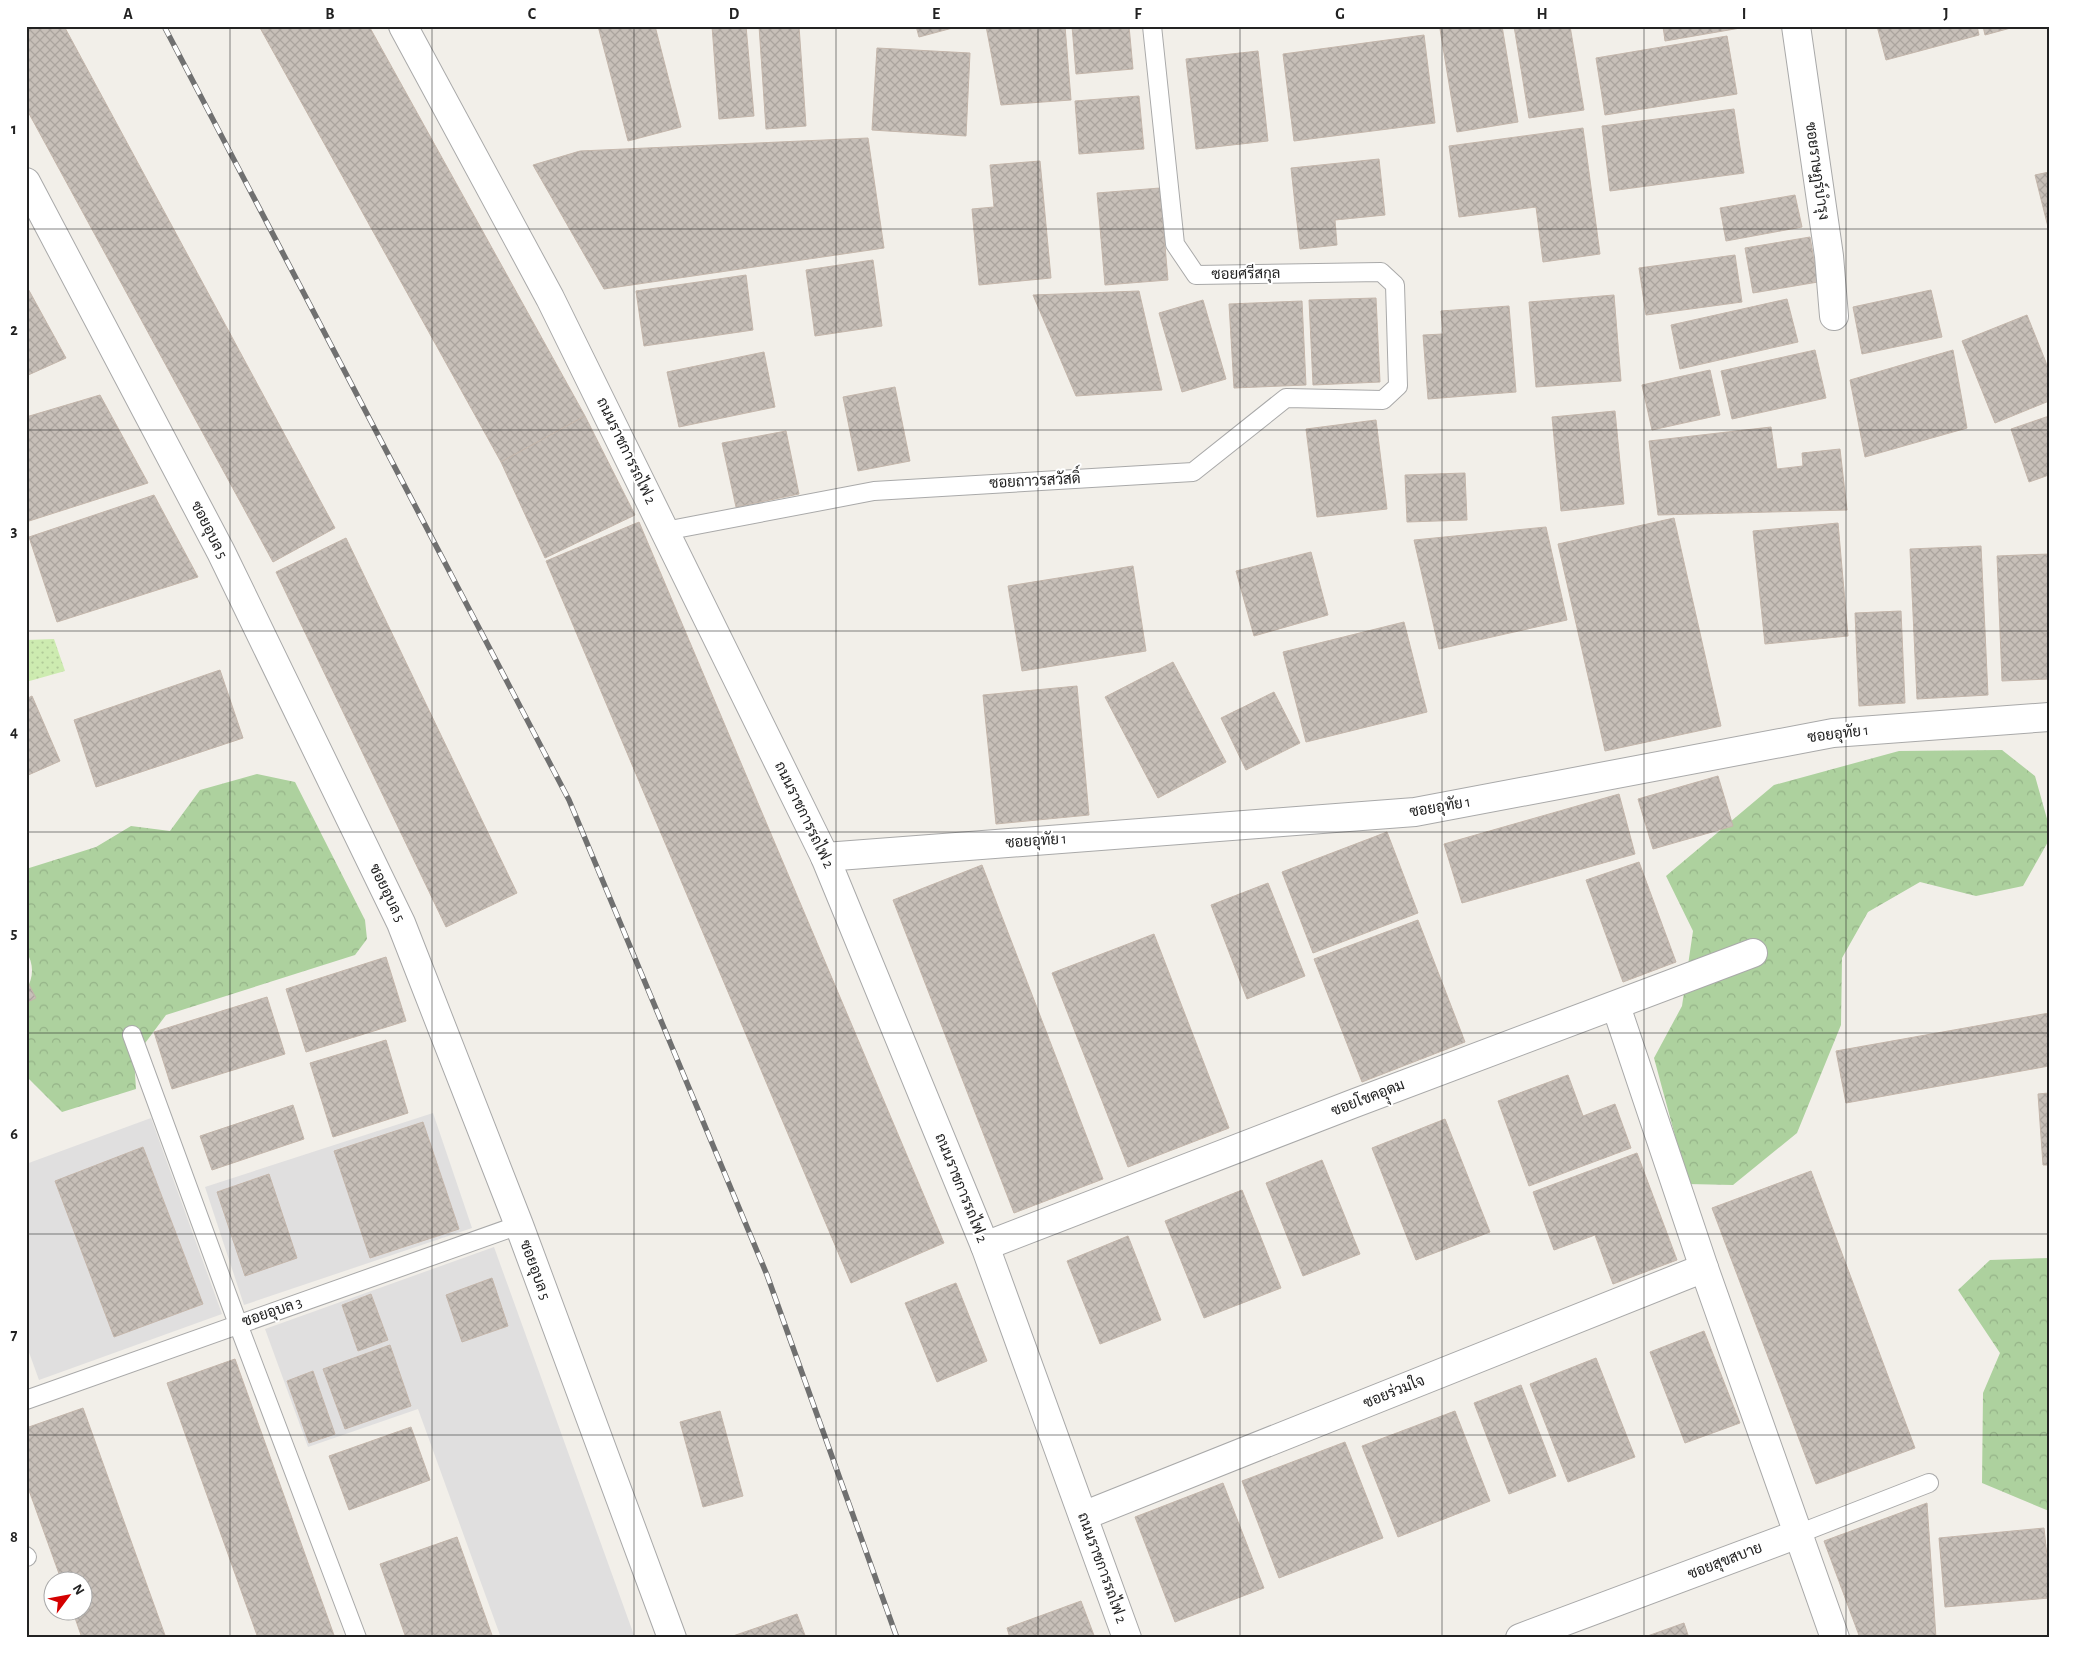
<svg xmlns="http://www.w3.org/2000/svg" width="2075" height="1664" font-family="'Alegreya Sans',Sarabun,sans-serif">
<defs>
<pattern id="grass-dots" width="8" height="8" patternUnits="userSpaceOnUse" patternTransform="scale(1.25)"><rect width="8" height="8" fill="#cdebb0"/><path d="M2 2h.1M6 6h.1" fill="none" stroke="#b0c997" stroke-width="1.8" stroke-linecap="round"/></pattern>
<pattern id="forest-crowns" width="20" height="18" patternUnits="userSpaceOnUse" patternTransform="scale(1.25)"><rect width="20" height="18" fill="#add19e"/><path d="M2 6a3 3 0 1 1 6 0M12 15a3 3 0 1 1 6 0" fill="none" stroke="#95b388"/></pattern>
<pattern id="building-cross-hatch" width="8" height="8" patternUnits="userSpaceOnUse" patternTransform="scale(1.25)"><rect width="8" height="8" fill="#c7bfb8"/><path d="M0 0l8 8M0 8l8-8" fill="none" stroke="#aba49e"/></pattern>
</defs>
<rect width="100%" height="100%" fill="#f2efe9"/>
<g fill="#e0dfdf">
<polygon points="433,1113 472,1228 244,1305 205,1187"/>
<polygon points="151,1118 222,1314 39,1380 26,1344 26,1164"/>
<polygon points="494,1247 635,1638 501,1638 418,1409 308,1447 265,1329"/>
</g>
<polygon fill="url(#grass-dots)" points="54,639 65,671 26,682 26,640"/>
<g fill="url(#forest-crowns)">
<polygon points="2002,750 2035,776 2049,826 2049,840 2023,886 1976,896 1920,882 1868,912 1842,958 1841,1025 1797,1133 1733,1185 1688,1184 1654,1058 1682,1006 1693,931 1666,876 1774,785 1899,751"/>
<path d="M 257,774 L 295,782 L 365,920 L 367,939 L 355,955 L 166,1015 L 134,1058 L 136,1089 L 62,1112 L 26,1076 L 26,990 C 34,977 34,964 26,951 L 26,869 L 96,847 L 131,826 L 170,831 L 200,790 Z"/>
<polygon points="2049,1258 2049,1511 1982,1483 1983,1393 2000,1353 1958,1290 1990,1260"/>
</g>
<g fill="url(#building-cross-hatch)" stroke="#c4b6ab">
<polygon points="26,26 64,26 335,528 273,562 26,108"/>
<polygon points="259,26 369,26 585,416 501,462"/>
<polygon points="598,26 655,26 681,127 628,141"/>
<polygon points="712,26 746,26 754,116 719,119"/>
<polygon points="759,26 799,26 806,126 766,129"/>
<polygon points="916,26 960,26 919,37"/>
<polygon points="986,26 1065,26 1071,100 1001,105"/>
<polygon points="1072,26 1129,26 1133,69 1076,74"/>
<polygon points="1457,26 1502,26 1518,122 1457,132 1440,29"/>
<polygon points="1514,26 1570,26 1584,110 1529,118"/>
<polygon points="1663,26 1752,26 1665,41"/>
<polygon points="1877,26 1977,26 1979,35 1886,60"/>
<polygon points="1983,26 2018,26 1985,35"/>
<polygon points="1424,35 1435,123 1294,141 1283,54"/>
<polygon points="1727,36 1737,94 1605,115 1596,58"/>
<polygon points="877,48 970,53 966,136 872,130"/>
<polygon points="1258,51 1268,141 1196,149 1186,59"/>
<polygon points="1139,96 1144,149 1079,154 1075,101"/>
<polygon points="1734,109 1744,173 1610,191 1602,126"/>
<polygon points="1583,128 1600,254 1543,262 1536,207 1459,217 1449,146"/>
<polygon points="868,138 884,248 604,289 533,165 580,151"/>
<polygon points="1379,159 1385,215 1335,220 1337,245 1300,249 1291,168"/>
<polygon points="1040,161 1051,278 979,285 972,209 994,207 990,165"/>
<polygon points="2049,172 2049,231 2035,175"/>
<polygon points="1160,188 1168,280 1105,285 1097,193"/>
<polygon points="1795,195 1802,227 1726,241 1720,208"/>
<polygon points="1810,237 1818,282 1753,293 1745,248"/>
<polygon points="1735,255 1742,302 1646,315 1639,268"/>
<polygon points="873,260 882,326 815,336 806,270"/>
<polygon points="746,275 753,330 644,346 636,291"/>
<polygon points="26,285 66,358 26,376"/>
<polygon points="1931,290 1942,337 1862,354 1853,307"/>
<polygon points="1139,291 1162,390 1076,396 1033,295"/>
<polygon points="1614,295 1621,381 1536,387 1529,302"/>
<polygon points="1376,298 1380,382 1313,385 1309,300"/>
<polygon points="1787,299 1798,342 1680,369 1671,325"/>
<polygon points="1203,300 1226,379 1182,392 1159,313"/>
<polygon points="1302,301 1306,385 1234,388 1229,304"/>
<polygon points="1509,306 1516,392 1428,399 1423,335 1443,334 1441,311"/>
<polygon points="2027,315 2049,370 2049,401 1995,423 1962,341"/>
<polygon points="1815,350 1826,398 1732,419 1721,371"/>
<polygon points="1953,350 1967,428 1865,457 1850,380"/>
<polygon points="764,352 775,407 679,427 667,372"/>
<polygon points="1710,370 1720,415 1652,430 1642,385"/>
<polygon points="895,387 910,461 858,471 843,397"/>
<polygon points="100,395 148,483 26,522 26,417"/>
<polygon points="1615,411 1624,504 1561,511 1552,417"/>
<polygon points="585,416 635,515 545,558 501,462"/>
<polygon points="2049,416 2049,475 2029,482 2011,429"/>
<polygon points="1376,420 1387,509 1317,517 1306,429"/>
<polygon points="1771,427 1777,469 1803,466 1802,453 1840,449 1847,510 1658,515 1649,441"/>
<polygon points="786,431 799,494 736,507 722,443"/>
<polygon points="1465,473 1467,520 1407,522 1405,475"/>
<polygon points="154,495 198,577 57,622 29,537"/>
<polygon points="1674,518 1721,726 1605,751 1558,544"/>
<polygon points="639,522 944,1243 851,1283 546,561"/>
<polygon points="1838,523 1848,636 1765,644 1753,531"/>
<polygon points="1546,527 1567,620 1439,649 1414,540"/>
<polygon points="346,538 517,893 446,927 276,572"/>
<polygon points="1981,546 1988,695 1917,699 1910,549"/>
<polygon points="1311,552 1328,615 1254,636 1236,571"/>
<polygon points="2049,554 2049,679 2002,681 1997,556"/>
<polygon points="1133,566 1146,651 1022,671 1008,586"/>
<polygon points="1901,611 1905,703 1859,706 1855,613"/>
<polygon points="1404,622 1427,712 1306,742 1283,652"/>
<polygon points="1173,662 1226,762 1158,798 1105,697"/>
<polygon points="220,670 243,738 96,787 74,720"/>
<polygon points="1077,686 1089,815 996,824 983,695"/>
<polygon points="1274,692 1300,743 1246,770 1221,718"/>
<polygon points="32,696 60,761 26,776 26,699"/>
<polygon points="1718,776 1733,826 1653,849 1638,799"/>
<polygon points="1619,794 1635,854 1462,903 1444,844"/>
<polygon points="1387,832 1418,913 1313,953 1282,872"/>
<polygon points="1639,862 1676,962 1623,982 1586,880"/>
<polygon points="982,865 1103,1179 1014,1213 893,900"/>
<polygon points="1268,883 1305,976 1247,999 1211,905"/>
<polygon points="1418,920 1465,1042 1362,1082 1314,959"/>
<polygon points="1154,934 1229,1128 1128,1167 1052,973"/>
<polygon points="386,957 406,1021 306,1052 286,989"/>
<polygon points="26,979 36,998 26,1003"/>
<polygon points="267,997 285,1054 172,1089 154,1032"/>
<polygon points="2049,1013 2049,1066 1846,1103 1836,1051"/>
<polygon points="386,1040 408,1113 333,1137 310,1063"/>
<polygon points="1568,1075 1583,1116 1615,1104 1631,1148 1529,1186 1498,1101"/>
<polygon points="2049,1093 2049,1165 2043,1165 2038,1094"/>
<polygon points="293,1105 304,1139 212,1170 200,1136"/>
<polygon points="1445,1119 1490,1232 1416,1260 1372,1148"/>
<polygon points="423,1122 459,1229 370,1258 334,1151"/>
<polygon points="143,1147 203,1304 114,1337 55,1181"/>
<polygon points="1637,1153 1677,1260 1613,1284 1595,1235 1554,1250 1533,1192"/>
<polygon points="1322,1160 1360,1254 1303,1276 1266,1183"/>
<polygon points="1811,1171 1915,1448 1816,1484 1712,1208"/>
<polygon points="269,1174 297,1258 245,1276 217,1192"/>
<polygon points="1242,1190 1281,1288 1204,1318 1165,1221"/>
<polygon points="1128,1236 1161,1320 1100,1344 1067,1261"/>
<polygon points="492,1278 508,1326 462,1342 446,1295"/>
<polygon points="956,1283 987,1361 937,1382 905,1303"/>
<polygon points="371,1294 388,1340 358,1351 342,1305"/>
<polygon points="1704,1331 1740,1423 1685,1443 1650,1352"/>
<polygon points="390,1345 411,1406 345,1429 323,1369"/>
<polygon points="1596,1358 1635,1457 1568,1482 1530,1384"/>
<polygon points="235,1359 335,1638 258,1638 167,1383"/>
<polygon points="313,1371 335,1434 309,1443 287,1381"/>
<polygon points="1521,1385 1556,1476 1509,1494 1474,1403"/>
<polygon points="83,1408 166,1638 82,1638 73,1612 82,1612 82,1582 62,1582 26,1482 26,1428"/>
<polygon points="720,1411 743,1496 703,1507 680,1422"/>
<polygon points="1455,1411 1490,1501 1398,1537 1362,1446"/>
<polygon points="411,1427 430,1480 349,1510 329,1456"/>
<polygon points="1345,1442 1383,1538 1279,1578 1242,1481"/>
<polygon points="1223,1483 1264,1588 1175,1622 1135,1517"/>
<polygon points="1927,1503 1936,1638 1860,1638 1824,1541"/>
<polygon points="2044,1528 2049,1575 2049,1598 1945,1607 1939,1538"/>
<polygon points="457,1537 493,1638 406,1638 380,1564"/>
<polygon points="1081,1601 1095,1638 1010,1638 1007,1628"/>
<polygon points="797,1614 806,1638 727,1638"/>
<polygon points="1684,1623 1689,1638 1642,1638"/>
</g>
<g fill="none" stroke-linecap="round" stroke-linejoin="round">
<g stroke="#a9a9a9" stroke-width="20">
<g id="lane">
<polyline points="665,531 874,491 1193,472 1286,398 1383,400 1398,386 1395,285 1381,272 1196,275 1175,244 1152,26"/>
<polyline points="132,1035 238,1324 357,1638"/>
<polyline points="26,1400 519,1225"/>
<polyline points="1798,1534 1929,1483"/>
<polyline points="26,1556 27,1557"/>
</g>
</g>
<g stroke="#a9a9a9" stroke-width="30">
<g id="street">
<polyline points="403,26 550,298 825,857 985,1246 1127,1638"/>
<polyline points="1796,26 1829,256 1834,316"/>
<polyline points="26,182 221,552 401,923 519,1225 672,1638"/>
<polyline points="825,857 1415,812 1833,733 2049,717"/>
<polyline points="1616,1006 1704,1268 1835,1638"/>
<polyline points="985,1246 1355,1103 1753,953"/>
<polyline points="1083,1516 1704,1268"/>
<polyline points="1520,1638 1798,1534"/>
</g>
</g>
<use href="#lane" stroke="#fff" stroke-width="18"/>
<use href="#street" stroke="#fff" stroke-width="28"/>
<g stroke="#707070" stroke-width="5.5">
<polyline id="rail" points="164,26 569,800 767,1275 897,1638"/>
</g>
<use href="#rail" stroke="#fff" stroke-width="4" stroke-dasharray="11" stroke-linecap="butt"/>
</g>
<path fill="none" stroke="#222" stroke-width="1" stroke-opacity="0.55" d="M 230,26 L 230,1638M 432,26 L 432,1638M 634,26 L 634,1638M 836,26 L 836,1638M 1038,26 L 1038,1638M 1240,26 L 1240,1638M 1442,26 L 1442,1638M 1644,26 L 1644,1638M 1846,26 L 1846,1638M 26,229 L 2049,229M 26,430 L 2049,430M 26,631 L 2049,631M 26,832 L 2049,832M 26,1033 L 2049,1033M 26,1234 L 2049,1234M 26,1435 L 2049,1435"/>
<g text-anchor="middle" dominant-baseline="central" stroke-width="4" stroke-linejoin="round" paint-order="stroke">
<g font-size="15" fill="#222" stroke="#fff">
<text transform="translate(1817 171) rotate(82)">ซอยราษฏร์บำรุง</text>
<text transform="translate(1246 274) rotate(-1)">ซอยศรีสกุล</text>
<text transform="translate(626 451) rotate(64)">ถนนราชการรถไฟ 2</text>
<text transform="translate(1035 481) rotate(-3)">ซอยถาวรสวัสดิ์</text>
<text transform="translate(209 530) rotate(63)">ซอยอุบล 5</text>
<text transform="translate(1838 734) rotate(-7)">ซอยอุทัย 1</text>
<text transform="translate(1440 807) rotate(-10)">ซอยอุทัย 1</text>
<text transform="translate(804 815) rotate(64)">ถนนราชการรถไฟ 2</text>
<text transform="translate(1036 841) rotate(-4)">ซอยอุทัย 1</text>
<text transform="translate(387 893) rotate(64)">ซอยอุบล 5</text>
<text transform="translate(1368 1098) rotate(-21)">ซอยโชคอุุดม</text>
<text transform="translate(961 1188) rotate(68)">ถนนราชการรถไฟ 2</text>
<text transform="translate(535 1270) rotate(70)">ซอยอุบล 5</text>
<text transform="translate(272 1312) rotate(-19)">ซอยอุบล 3</text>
<text transform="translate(1394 1392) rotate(-22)">ซอยร่วมใจ</text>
<text transform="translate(1725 1561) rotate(-21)">ซอยสุขสบาย</text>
<text transform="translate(1102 1568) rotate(70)">ถนนราชการรถไฟ 2</text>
</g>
</g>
<rect width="2075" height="1664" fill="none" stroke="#ffffff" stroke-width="55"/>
<g transform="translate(68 1596) rotate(58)"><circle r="24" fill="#ffffff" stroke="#a7a7a7"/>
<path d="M0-4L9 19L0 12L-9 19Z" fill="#d40000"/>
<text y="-8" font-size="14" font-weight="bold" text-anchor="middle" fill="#222222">N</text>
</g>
<rect x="28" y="28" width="2020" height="1608" fill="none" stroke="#222" stroke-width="2"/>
<g font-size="16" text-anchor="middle" font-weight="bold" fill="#222">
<text x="128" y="19">A</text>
<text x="330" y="19">B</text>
<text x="532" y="19">C</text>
<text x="734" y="19">D</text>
<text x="936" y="19">E</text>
<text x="1138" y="19">F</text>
<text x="1340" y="19">G</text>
<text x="1542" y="19">H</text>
<text x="1744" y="19">I</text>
<text x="1946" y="19">J</text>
<text x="14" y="134">1</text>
<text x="14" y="335">2</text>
<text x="14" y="536">3</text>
<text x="14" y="737">4</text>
<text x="14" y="938">5</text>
<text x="14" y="1139">6</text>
<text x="14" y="1340">7</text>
<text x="14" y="1542">8</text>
</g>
</svg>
